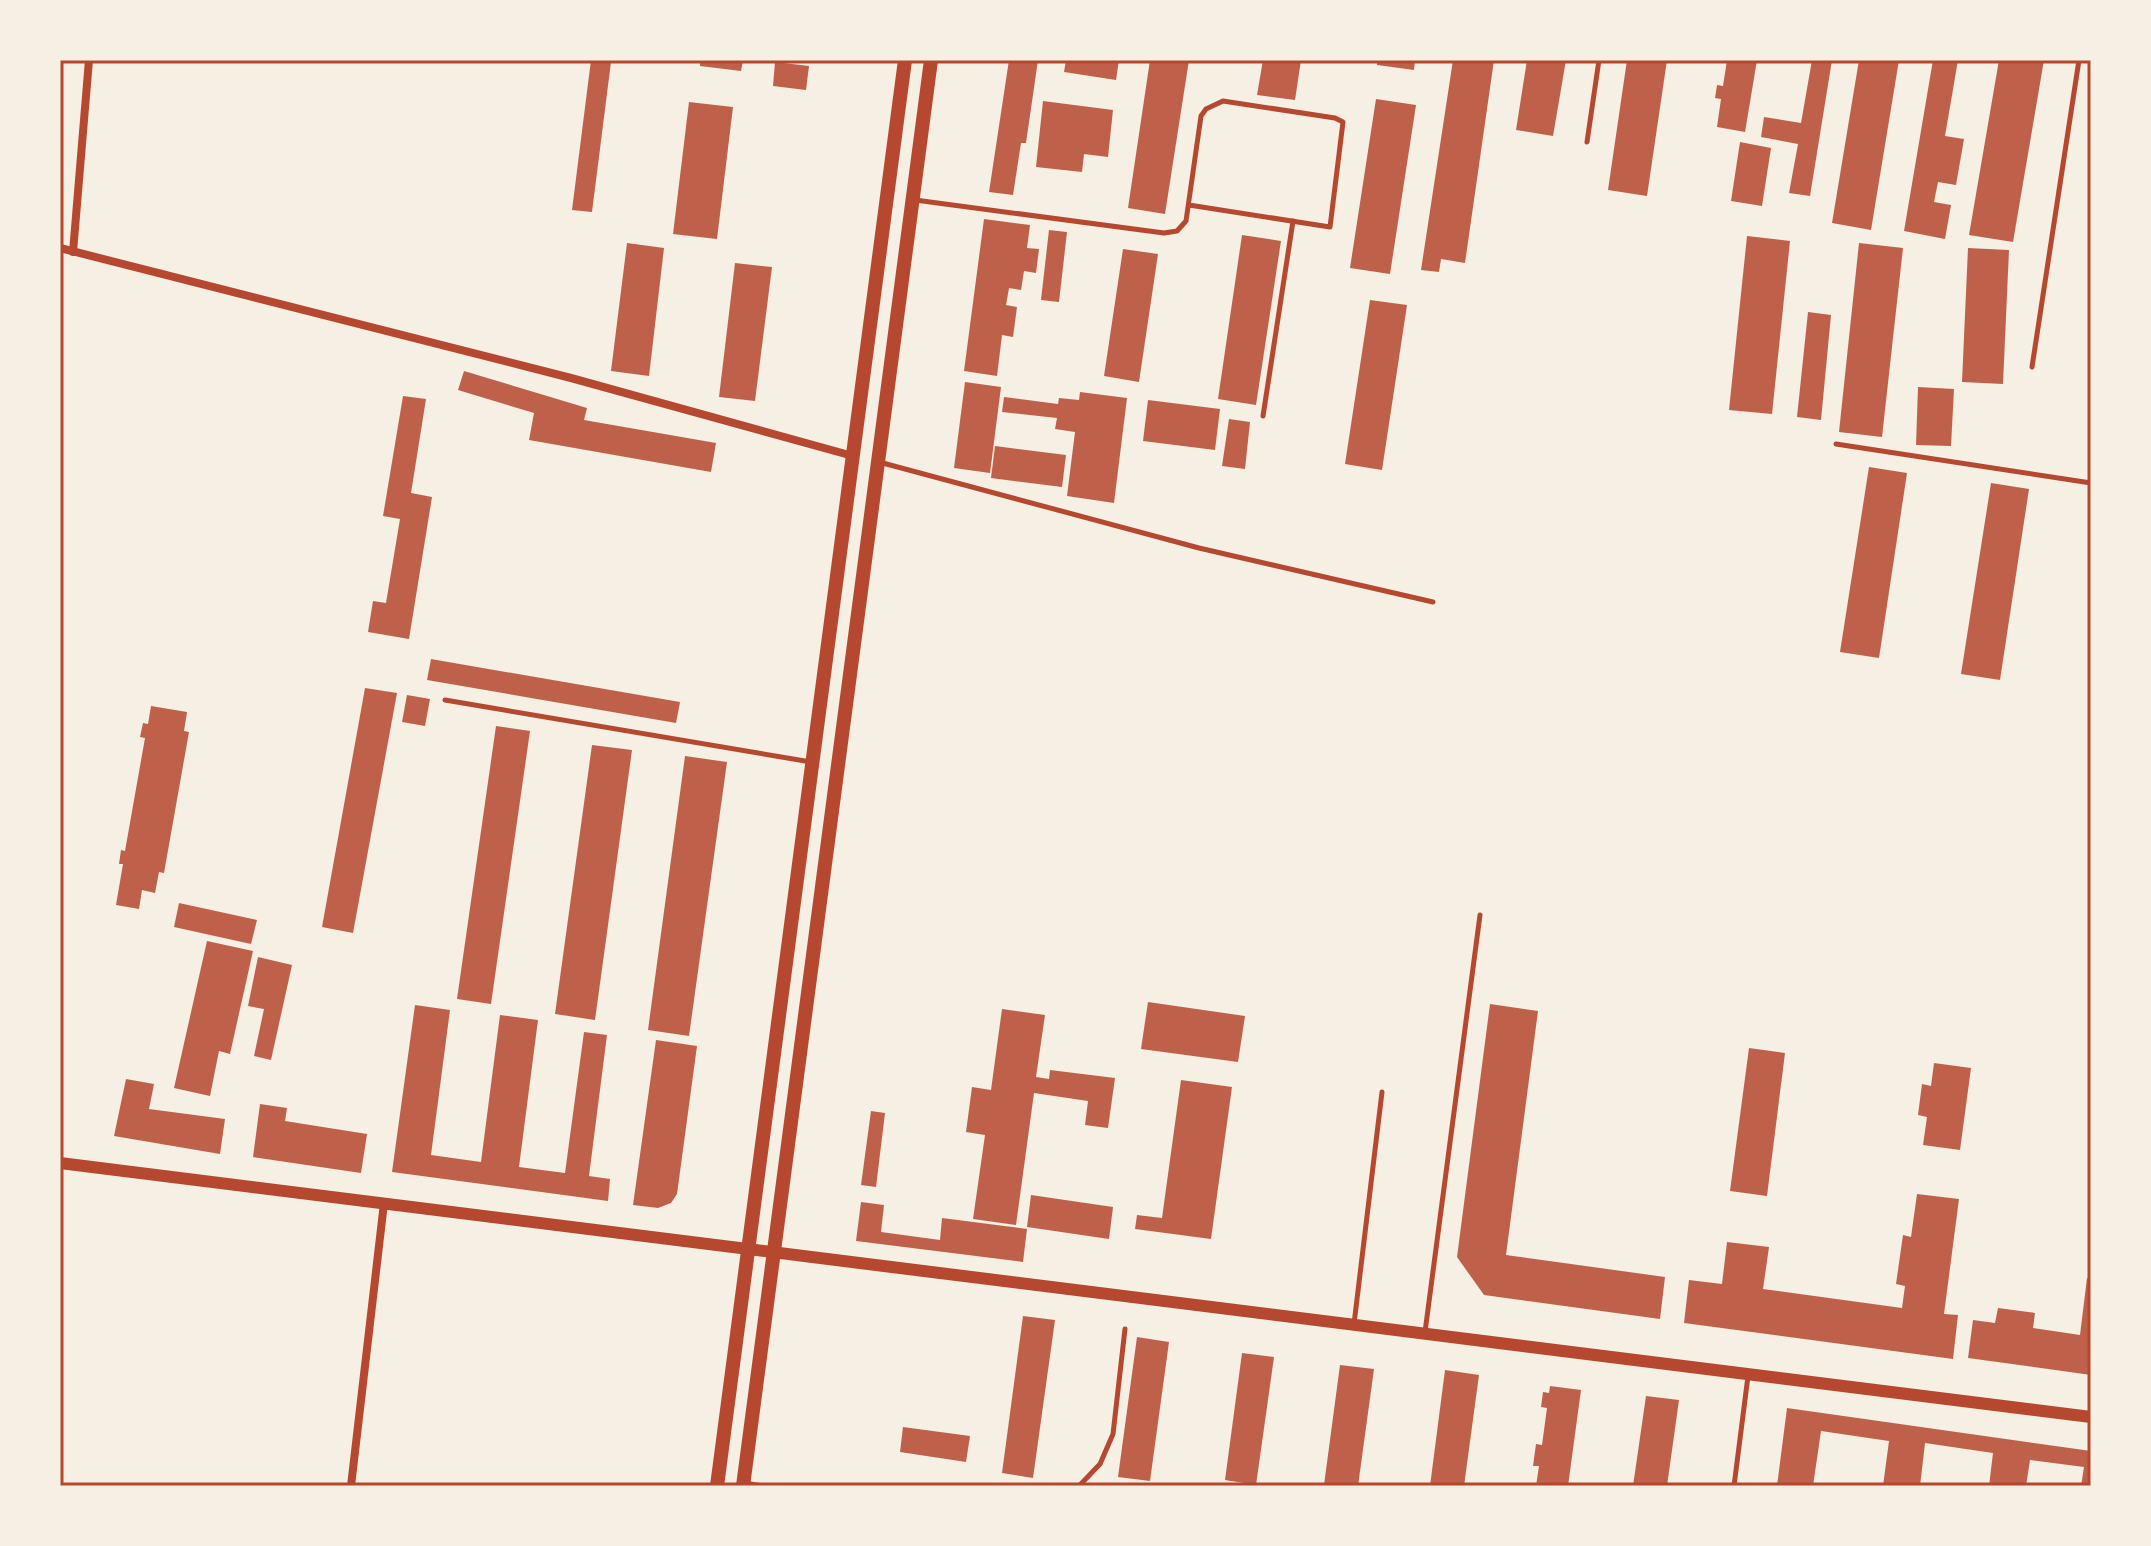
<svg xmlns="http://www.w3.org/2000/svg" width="2151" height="1546" font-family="'Roboto Condensed',sans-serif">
<rect width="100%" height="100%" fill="#f6efe4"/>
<g fill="#bf614a">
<polygon points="591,60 611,62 592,212 572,210"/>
<polygon points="700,60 743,60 741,71 700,66"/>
<polygon points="1009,60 1038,60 1026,143 1021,143 1013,195 989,192"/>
<polygon points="1066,60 1119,60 1116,80 1064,72"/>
<polygon points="1150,60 1189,60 1165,214 1128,208"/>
<polygon points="1263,60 1301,60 1295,100 1257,95"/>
<polygon points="1377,60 1415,60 1414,70 1377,65"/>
<polygon points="1453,60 1494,60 1465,263 1441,259 1439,272 1421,270"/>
<polygon points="1527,60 1566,60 1553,136 1516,130"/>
<polygon points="1627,60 1667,60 1647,196 1608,190"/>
<polygon points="1727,60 1757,60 1745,132 1717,127 1721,99 1715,98 1717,85 1723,86"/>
<polygon points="1812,60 1832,60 1810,196 1789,193 1798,144 1761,137 1764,117 1801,123"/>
<polygon points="1859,60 1899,60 1871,230 1832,223"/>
<polygon points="1933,60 1958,60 1945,136 1964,139 1956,185 1938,182 1934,202 1951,205 1945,239 1904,231"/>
<polygon points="1999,60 2044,60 2013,242 1969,235"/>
<polygon points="775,62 809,66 806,90 773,86"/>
<polygon points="1376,99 1416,105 1390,274 1350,268"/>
<polygon points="1043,101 1113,110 1108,157 1084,154 1082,172 1036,167"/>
<polygon points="689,102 733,107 717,239 673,234"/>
<polygon points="1740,142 1771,148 1762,206 1731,201"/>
<polygon points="984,219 1030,225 1027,248 1039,249 1036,273 1024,271 1021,290 1009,288 1006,305 1017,307 1013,337 1002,335 997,376 964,371"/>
<polygon points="1049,230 1067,232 1059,302 1041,300"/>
<polygon points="1242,235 1281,241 1256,405 1218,399"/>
<polygon points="1747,236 1790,241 1772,414 1729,410"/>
<polygon points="627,243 664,248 649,376 611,371"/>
<polygon points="1859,243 1903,248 1882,437 1839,432"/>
<polygon points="1968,248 2009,250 2003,384 1962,382"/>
<polygon points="1123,249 1158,254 1139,382 1104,376"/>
<polygon points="735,263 772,267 755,401 719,397"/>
<polygon points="1370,300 1407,305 1382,470 1345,464"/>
<polygon points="1808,312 1831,315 1821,420 1797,417"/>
<polygon points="464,371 587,408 584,420 716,443 711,472 529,440 534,413 458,390"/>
<polygon points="965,382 1001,387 990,473 954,468"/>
<polygon points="1918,387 1954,389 1951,446 1916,445"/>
<polygon points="1080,392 1127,398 1114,503 1067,496 1075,432 1055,429 1057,418 1002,412 1004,397 1058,404 1059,398 1079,400"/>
<polygon points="403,396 426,399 411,493 432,497 409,639 368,632 373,601 386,603 400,519 383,516"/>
<polygon points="1148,400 1220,409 1215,450 1143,441"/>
<polygon points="1229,419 1250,422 1245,469 1222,466"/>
<polygon points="995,446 1066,455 1062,487 991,478"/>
<polygon points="1869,467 1907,473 1879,658 1840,652"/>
<polygon points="1991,483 2029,489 2000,680 1961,674"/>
<polygon points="431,659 680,702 676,723 427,680"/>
<polygon points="365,688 397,693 353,933 322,927"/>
<polygon points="407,695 430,699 425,726 402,722"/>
<polygon points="151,706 187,712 184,731 189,732 164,873 159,872 155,893 142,890 139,909 116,905 123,864 119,864 121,850 125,851 145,738 140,737 143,723 148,724"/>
<polygon points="496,726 530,731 491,1004 457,999"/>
<polygon points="592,745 632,750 595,1020 555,1014"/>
<polygon points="685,756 727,762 689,1036 648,1030"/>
<polygon points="179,903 257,920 251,944 174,927"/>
<polygon points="207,941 253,951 230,1054 219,1051 210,1096 174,1088"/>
<polygon points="258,957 292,965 271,1060 254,1056 264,1009 248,1006"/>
<polygon points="1148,1002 1245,1016 1238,1062 1141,1049"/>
<polygon points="1490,1004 1538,1011 1506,1255 1665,1277 1660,1319 1484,1295 1457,1257"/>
<polygon points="415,1005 450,1010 431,1155 481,1162 500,1015 538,1020 519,1167 565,1173 584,1032 607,1035 589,1176 610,1179 608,1201 392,1172"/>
<polygon points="1002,1009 1045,1015 1036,1077 1049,1079 1050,1070 1115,1078 1108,1128 1085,1125 1088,1101 1034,1093 1016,1225 973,1219 985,1135 966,1132 972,1087 991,1090"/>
<polygon points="656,1040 697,1046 677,1194 671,1203 658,1208 633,1205"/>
<polygon points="1749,1048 1785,1053 1767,1196 1730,1191"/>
<polygon points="1934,1063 1971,1068 1960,1150 1923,1145 1927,1117 1918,1115 1922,1084 1931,1086"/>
<polygon points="126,1079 154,1084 149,1109 225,1119 220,1154 114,1136"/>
<polygon points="1181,1080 1232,1087 1211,1239 1135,1229 1137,1215 1162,1218"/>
<polygon points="260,1104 287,1108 285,1121 367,1134 361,1173 253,1157"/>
<polygon points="871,1111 885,1113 876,1187 861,1185"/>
<polygon points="1917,1194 1959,1199 1944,1314 1958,1315 1953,1359 1684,1323 1689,1280 1722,1284 1727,1242 1769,1247 1763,1289 1902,1308 1905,1286 1896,1284 1903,1235 1911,1237"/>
<polygon points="1031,1195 1113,1207 1109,1239 1027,1227"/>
<polygon points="861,1202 884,1205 881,1232 940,1240 942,1218 1027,1229 1023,1262 856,1241"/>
<polygon points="2087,1278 2091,1279 2091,1375 1968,1358 1973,1320 1995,1323 1998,1308 2035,1313 2033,1328 2080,1335"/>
<polygon points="1023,1316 1055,1320 1033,1478 1002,1473"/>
<polygon points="1137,1337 1169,1342 1150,1481 1118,1477"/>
<polygon points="1242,1353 1274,1357 1256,1485 1225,1480"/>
<polygon points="1340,1365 1374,1369 1358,1486 1324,1485"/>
<polygon points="1445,1370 1479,1375 1464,1486 1430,1486"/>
<polygon points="1550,1386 1581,1390 1568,1486 1536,1486 1539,1466 1533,1466 1536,1444 1542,1445 1547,1408 1541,1407 1543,1392 1549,1393"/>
<polygon points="1646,1396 1679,1400 1667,1486 1633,1486"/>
<polygon points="1787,1408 2091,1451 2091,1486 2081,1486 2084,1467 2030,1460 2026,1486 1989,1486 1993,1453 1925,1443 1920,1486 1883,1486 1889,1441 1821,1431 1813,1486 1777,1486"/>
<polygon points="903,1427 970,1436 966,1462 900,1452"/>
</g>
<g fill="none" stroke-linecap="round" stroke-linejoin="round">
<g stroke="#b5482f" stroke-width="5">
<polyline points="1587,142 1599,60"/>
<polyline points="915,200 1164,233 1177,231 1186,221 1201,116 1206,109 1223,101 1335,118 1343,122 1330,227 1189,205"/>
<polyline points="2032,367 2079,60"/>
<polyline points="1263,416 1293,221"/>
<polyline points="1836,444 2091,483"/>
<polyline points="879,462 1199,548 1433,602"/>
<polyline points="445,700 811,762"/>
<polyline points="1354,1324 1382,1092"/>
<polyline points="1425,1332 1480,915"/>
<polyline points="744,1483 763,1486"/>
<polyline points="1079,1486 1100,1464 1113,1434 1125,1329"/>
<polyline points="1734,1486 1748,1376"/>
</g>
<g stroke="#b5482f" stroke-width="8">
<polyline points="60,248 571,378 853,456"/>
<polyline points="73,252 89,60"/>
<polyline points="351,1486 384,1203"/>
</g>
<polyline stroke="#b5482f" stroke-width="12" points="60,1163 2091,1417"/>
<g stroke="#b5482f" stroke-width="14">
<polyline points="717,1486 905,60"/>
<polyline points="743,1486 931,60"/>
</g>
</g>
<rect width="2151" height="1546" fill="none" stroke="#f6efe4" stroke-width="124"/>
<rect x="62" y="62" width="2027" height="1422" fill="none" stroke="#b5482f" stroke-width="3"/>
</svg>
